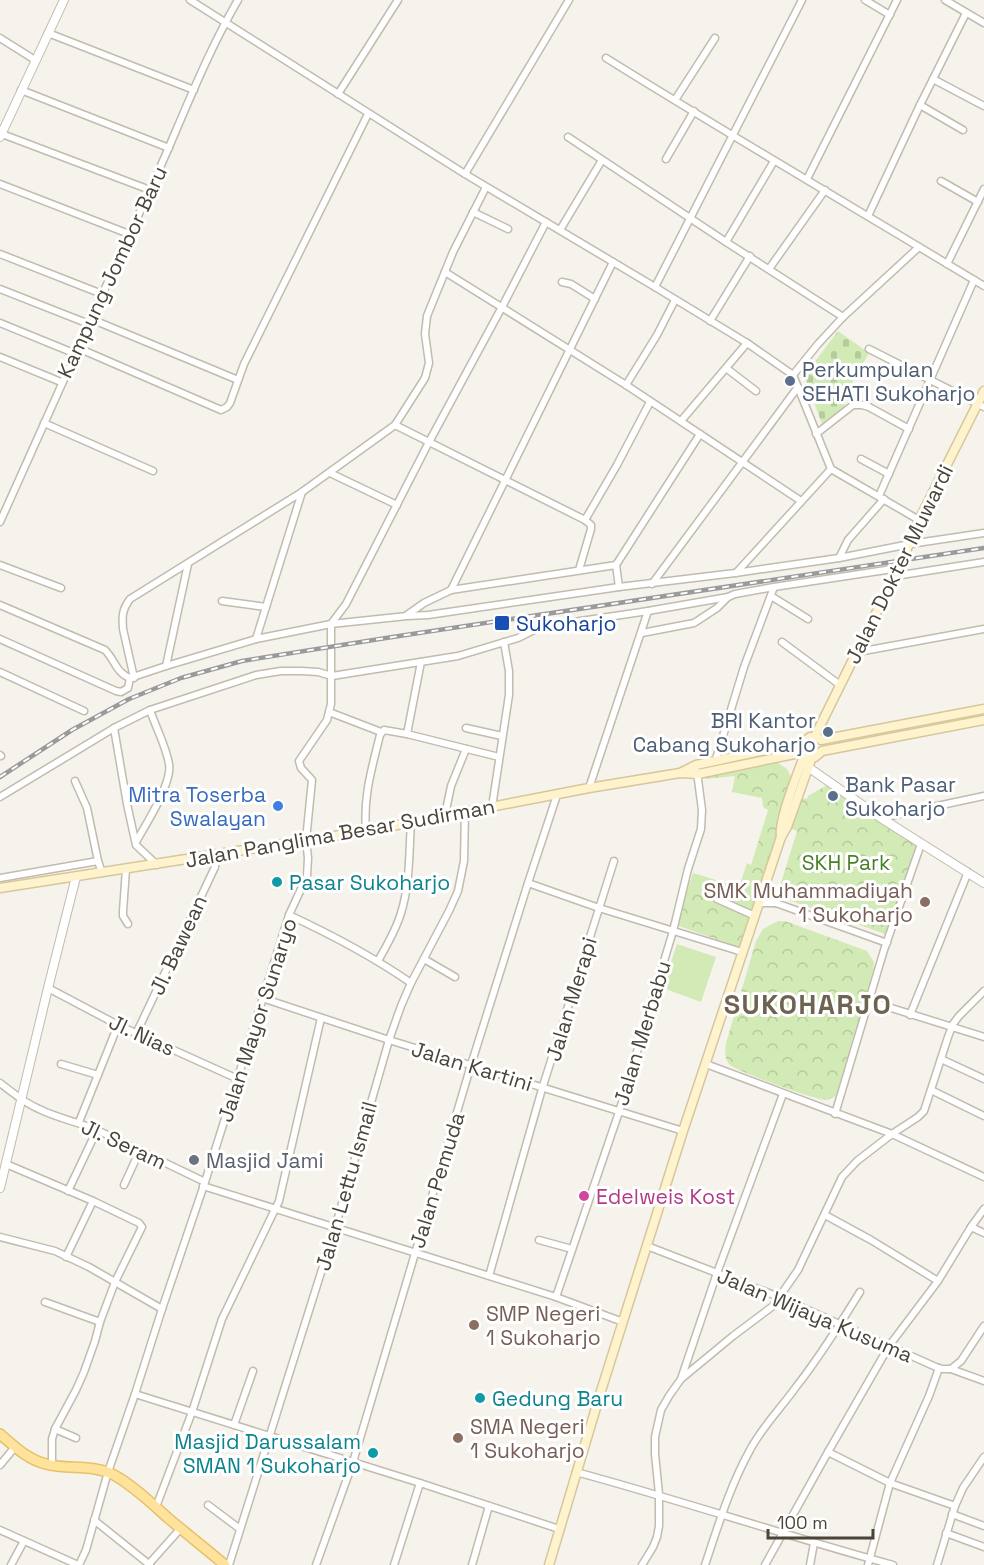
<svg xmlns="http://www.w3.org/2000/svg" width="984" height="1565" font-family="'Space Grotesk',sans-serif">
<defs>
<pattern id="cemetery-stones" width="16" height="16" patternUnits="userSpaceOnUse" patternTransform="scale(1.5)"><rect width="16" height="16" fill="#d2eab5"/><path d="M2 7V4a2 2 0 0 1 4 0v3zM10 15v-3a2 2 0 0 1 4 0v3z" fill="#b6ca9c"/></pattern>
<pattern id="park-crowns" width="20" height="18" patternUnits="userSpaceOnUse" patternTransform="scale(1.5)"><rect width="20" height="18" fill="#d2eab5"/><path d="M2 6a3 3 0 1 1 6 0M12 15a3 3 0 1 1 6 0" fill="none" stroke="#b6ca9c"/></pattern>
</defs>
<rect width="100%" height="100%" fill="#f6f3ec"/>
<polygon fill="#d2eab5" points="677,944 716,957 701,1002 663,988"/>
<polygon fill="url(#cemetery-stones)" points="838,331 869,353 849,388 842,416 825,432 804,376"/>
<g fill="url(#park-crowns)">
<polygon points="772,759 787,769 798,789 741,948 676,925 693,873 739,887 747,863 751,865 768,810 763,807 762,798 732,792 735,776 706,779 704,770"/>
<polygon points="827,785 919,842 885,934 777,896 797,831 789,828 800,798 807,799 808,796"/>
<path d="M 778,921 L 785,921 L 867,951 L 874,962 L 873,971 L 836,1096 C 833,1097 830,1099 827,1100 C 818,1101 736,1071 730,1065 C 724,1058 725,1051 726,1043 L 756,941 L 763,929 Z"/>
</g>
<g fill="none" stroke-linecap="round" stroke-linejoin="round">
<g stroke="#c2bbae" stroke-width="9">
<g id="minor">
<polyline points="190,0 465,174 655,287 747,343 793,375 831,469 919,520"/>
<polyline points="865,0 890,15"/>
<polyline points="945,0 984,23"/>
<polyline points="48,33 194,90"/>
<polyline points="0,38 35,60"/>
<path d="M 606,58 C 731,136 858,210 984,286"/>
<polyline points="933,79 984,106"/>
<polyline points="21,90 169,148"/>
<polyline points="338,94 398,0"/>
<polyline points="675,100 715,38"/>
<polyline points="920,105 963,130"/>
<polyline points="2,134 150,190"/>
<polyline points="568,137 726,242 843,317"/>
<polyline points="666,159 694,111"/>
<polyline points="465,174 569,0"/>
<polyline points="807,179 897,0"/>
<polyline points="941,181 978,202"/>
<polyline points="0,184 129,234"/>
<polyline points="473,212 508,229"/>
<polyline points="868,216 920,105 966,13"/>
<polyline points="560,230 602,160"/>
<polyline points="726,242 774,161"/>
<polyline points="0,254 102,294"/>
<polyline points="947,264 984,189"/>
<polyline points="769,269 825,190"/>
<polyline points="445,272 626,385 801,501"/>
<polyline points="562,282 571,284 595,299"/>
<polyline points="655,287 802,0"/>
<polyline points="0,289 89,324"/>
<polyline points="91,319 238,380"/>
<polyline points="710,321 750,256"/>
<polyline points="0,323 76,354"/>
<polyline points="78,348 221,410 227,407 230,403 244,364 368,114"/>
<polyline points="869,349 984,407"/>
<polyline points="0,357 61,382"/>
<polyline points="726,368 756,391"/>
<polyline points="793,375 818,344 843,317 919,247"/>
<polyline points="626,385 657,335 675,300"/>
<polyline points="681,421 747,343"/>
<polyline points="44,423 153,471"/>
<polyline points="395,425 585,520 591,525 591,529 579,570"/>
<polyline points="816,434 853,405 862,405 869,407 909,429"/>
<polyline points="861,459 889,474"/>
<polyline points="330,473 397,505"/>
<polyline points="879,496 974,280"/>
<polyline points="585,520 617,465 650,402"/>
<path d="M 0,522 C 50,411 99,300 150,190 C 179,127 203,60 238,0"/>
<polyline points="839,558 848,540 884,499"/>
<polyline points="0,565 61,588"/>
<polyline points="736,573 831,469"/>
<polyline points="895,576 984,562"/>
<polyline points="652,584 798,387"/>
<polyline points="619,587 616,565 700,434"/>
<polyline points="451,590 613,262"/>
<polyline points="771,596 808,619"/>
<polyline points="222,601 266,607"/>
<path d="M 0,605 L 105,650 C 115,660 116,673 130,678 L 166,666 L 256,639 L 331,624 L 407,616 L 428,615 L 619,587 L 735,573 L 839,558 L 910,544 L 984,533"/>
<polyline points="407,615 424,603 451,590 616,565"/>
<polyline points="642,633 694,623 717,608 727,598"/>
<polyline points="0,639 116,691 121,692 128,688 130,678"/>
<polyline points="256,639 302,492"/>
<polyline points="782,642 840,685"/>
<polyline points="858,652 984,629"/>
<polyline points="166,666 188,564"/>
<polyline points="0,672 84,711"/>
<path d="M 134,678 L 123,629 C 122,616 122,610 130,599 L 302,492 L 395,425 L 425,378 L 429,363 L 425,334 L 427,316 L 453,252 L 486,187"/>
<polyline points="329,712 381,732"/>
<polyline points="114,728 127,804 136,845 157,865"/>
<polyline points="466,728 502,736"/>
<polyline points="407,734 421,662"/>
<polyline points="0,755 1,756"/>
<polyline points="715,762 744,667 774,587"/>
<polyline points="75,781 87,808 98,861 102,873"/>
<polyline points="589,788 648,611"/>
<polyline points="0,797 114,728 150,710 256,675 281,671 302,671 318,672 332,676 458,656 518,638 540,627 648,611 728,597 735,594 774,587 899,568"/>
<polyline points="492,807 509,695 509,671 504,642"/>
<polyline points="445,815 451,786 466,749"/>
<polyline points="881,818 984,796"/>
<path d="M 366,831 C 363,796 372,768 380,735 L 384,730 L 407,734 L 499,757"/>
<path d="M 136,842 C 145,826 173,782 169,764 C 166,746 156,728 150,710"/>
<polyline points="126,869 123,911 123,916 128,924"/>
<polyline points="0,878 98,861"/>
<polyline points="528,883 599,908 742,952"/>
<polyline points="762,895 776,903"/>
<polyline points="717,899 755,916"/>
<polyline points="760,903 776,903 887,943"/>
<path d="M 289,915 C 332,935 372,956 411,983"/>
<polyline points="424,959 455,977"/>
<path d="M 378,961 C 387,945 396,930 401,913 C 410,885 409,852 411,823"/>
<polyline points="48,988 118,1025 238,1079"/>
<polyline points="262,998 389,1040 683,1131"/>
<polyline points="869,1001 984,1037"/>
<polyline points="910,1015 968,872"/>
<polyline points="136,1034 215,867 216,855"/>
<polyline points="941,1059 984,1079"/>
<polyline points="61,1064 98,1075"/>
<polyline points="706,1064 892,1134 984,1177"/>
<path d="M 0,1083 C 12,1092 24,1103 39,1109 C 57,1118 78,1122 97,1130 L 205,1182"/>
<polyline points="931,1090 984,1116"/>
<polyline points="835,1114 884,950 921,844"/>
<polyline points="79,1122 118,1025"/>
<polyline points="6,1164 93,1201 139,1223 142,1227 115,1282 100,1322 95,1341 84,1372 76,1390 55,1429 52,1439 52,1465"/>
<polyline points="124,1185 140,1150"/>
<polyline points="203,1186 556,1297 623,1322"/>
<polyline points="68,1191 97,1130"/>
<polyline points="825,1215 871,1240 938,1281"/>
<polyline points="971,1227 984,1233"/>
<polyline points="0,1237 55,1251 89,1267 162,1309"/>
<polyline points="539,1240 572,1249"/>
<polyline points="647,1246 779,1297 936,1367 942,1369 951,1369 984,1381"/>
<polyline points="66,1257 93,1201"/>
<polyline points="489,1276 542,1089 614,861"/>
<polyline points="556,1297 619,1112 673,931 688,869 701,829 702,810 697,772"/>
<polyline points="45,1302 100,1322"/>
<polyline points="951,1369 961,1361 984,1326"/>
<polyline points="681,1379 717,1273 783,1094"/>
<polyline points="135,1394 420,1483 559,1529"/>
<polyline points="234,1425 253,1371"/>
<polyline points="55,1429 76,1438"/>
<polyline points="828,1452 890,1483 955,1506"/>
<polyline points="0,1465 15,1447"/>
<path d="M 576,1472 C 683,1501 787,1536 893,1565"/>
<polyline points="208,1505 240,1529"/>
<polyline points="156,1507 192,1412 222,1319 279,1201 321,1018"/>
<polyline points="952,1514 984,1526"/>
<polyline points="94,1520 150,1565"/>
<polyline points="0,1530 78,1565"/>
<polyline points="946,1533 984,1547"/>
<polyline points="11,1565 24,1541"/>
<polyline points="79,1565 86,1550 108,1472 135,1394 162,1309 205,1182 289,915 307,876 308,858 306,840 312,780 301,768 299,761 327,720 331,704 331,624 346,604 429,442 502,307 546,222"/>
<polyline points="148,1565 181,1528"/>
<polyline points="229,1565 335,1228 389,1040 401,1006 411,983 449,911 458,891 464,861 465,811"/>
<polyline points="316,1565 353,1462 471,1065 528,883 557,795"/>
<polyline points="394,1565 420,1483"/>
<polyline points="472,1565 489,1506"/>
<polyline points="642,1565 653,1547 657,1537 659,1526 659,1494 655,1454 655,1437 661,1410 669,1396 681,1379 733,1336 773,1306 798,1270 842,1177 857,1161 892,1134 918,1117 924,1111 948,1037 953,1024 959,1016 984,991"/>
<path d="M 705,1565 C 718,1526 730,1486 750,1450 C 762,1427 781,1408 796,1387 C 820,1357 840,1324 860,1292"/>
<polyline points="765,1565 828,1452 889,1346 938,1281 971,1227 984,1209"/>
<polyline points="810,1565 814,1543"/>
<polyline points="868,1565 890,1483 929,1396 939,1368"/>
<polyline points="937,1565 955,1506 963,1488 984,1457"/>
</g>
</g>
<g stroke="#c2bbae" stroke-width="10">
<g id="tertiary">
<polyline points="0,137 64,0"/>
<polyline points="805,765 881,818 984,883"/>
<polyline points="0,1188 48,988 76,877"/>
</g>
</g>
<g stroke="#d6c79b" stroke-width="11">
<g id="secondary">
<polyline points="815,736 902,561 919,520 984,391"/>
<polyline points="821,740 984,709"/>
<polyline points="809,756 815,757 822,751 984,720"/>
<polyline points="682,772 696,765 804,742 810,737 818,738"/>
<path d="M 781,837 C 778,820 799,771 805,753"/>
<polyline points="0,888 366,831 589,788 680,773 698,774 804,752"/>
<polyline points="549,1565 601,1391 683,1131 781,837 787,827 812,757"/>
</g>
</g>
<g stroke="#e6c16a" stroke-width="12">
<path id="primary" d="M 0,1434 C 14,1446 28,1460 46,1464 C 67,1470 94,1464 114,1475 C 134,1486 151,1503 168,1518 C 187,1534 206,1549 225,1565"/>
</g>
<use href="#minor" stroke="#fff" stroke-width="6"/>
<use href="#tertiary" stroke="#fff" stroke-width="8"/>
<use href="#secondary" stroke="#fff3cd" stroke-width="8"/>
<use href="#primary" stroke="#ffe39c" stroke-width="9"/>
<g stroke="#9a9a9a" stroke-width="4.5">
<polyline id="rail" points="0,777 72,730 129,699 181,678 242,661 386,638 984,548"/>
</g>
<use href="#rail" stroke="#fff" stroke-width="2" stroke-dasharray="7" stroke-linecap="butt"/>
</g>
<g fill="#5c6f8a" stroke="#fff" stroke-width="2">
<circle cx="790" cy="381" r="6"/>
<circle cx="828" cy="732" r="6"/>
<circle cx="833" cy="796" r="6"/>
</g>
<rect fill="#1a4fb4" stroke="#fff" stroke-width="2" x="494" y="615" width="16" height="16" rx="3"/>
<circle fill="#3f7fe0" stroke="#fff" stroke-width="2" cx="278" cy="806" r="6"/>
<g fill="#0f9aa8" stroke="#fff" stroke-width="2">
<circle cx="277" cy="882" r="6"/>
<circle cx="480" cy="1398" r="6"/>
<circle cx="373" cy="1453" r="6"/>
</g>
<g fill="#8d6e63" stroke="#fff" stroke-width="2">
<circle cx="925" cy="902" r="6"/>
<circle cx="474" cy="1325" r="6"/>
<circle cx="458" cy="1438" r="6"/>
</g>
<circle fill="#6b7280" stroke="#fff" stroke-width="2" cx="194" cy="1160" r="6"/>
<circle fill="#d1479c" stroke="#fff" stroke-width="2" cx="584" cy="1196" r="6"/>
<g text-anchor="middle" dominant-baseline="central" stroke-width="6" stroke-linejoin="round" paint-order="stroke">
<g font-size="21" fill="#4b4439" stroke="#fff">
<text transform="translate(112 272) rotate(-65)">Kampung Jombor Baru</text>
<text transform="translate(899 564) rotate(-64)">Jalan Dokter Muwardi</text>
<text transform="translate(340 833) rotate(-10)">Jalan Panglima Besar Sudirman</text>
<text transform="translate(178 945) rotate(-65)">Jl. Bawean</text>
<text transform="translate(571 999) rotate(-73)">Jalan Merapi</text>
<text transform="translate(257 1020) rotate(-72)">Jalan Mayor Sunaryo</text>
<text transform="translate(642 1033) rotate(-73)">Jalan Merbabu</text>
<text transform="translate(142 1035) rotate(25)">Jl. Nias</text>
<text transform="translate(472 1066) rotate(17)">Jalan Kartini</text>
<text transform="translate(124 1144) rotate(25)">Jl. Seram</text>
<text transform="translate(437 1180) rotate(-73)">Jalan Pemuda</text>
<text transform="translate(346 1186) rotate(-74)">Jalan Lettu Ismail</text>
<text transform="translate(815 1315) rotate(23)">Jalan Wijaya Kusuma</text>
</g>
<g font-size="21" fill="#4e5e75" stroke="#fff" text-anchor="start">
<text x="802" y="369">Perkumpulan<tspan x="802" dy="24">SEHATI Sukoharjo</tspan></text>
<text x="816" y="720" text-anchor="end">BRI Kantor<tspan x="816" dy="24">Cabang Sukoharjo</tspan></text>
<text x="845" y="784">Bank Pasar<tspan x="845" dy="24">Sukoharjo</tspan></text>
</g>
<g font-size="21" fill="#164399" stroke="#fff" text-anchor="start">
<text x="516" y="623">Sukoharjo</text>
</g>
<g font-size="21" fill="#366cbe" stroke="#fff" text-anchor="end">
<text x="266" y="794">Mitra Toserba<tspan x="266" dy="24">Swalayan</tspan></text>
</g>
<g font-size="21" fill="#4a7f2a" stroke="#fff">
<text x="846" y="862">SKH Park</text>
</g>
<g font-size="21" fill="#0d838f" stroke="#fff" text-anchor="start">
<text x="289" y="882">Pasar Sukoharjo</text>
<text x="492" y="1398">Gedung Baru</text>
<text x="361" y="1441" text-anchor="end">Masjid Darussalam<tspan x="361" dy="24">SMAN 1 Sukoharjo</tspan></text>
</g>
<g font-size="21" fill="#785e54" stroke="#fff" text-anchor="start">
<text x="913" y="890" text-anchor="end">SMK Muhammadiyah<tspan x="913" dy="24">1 Sukoharjo</tspan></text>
<text x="486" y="1313">SMP Negeri<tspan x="486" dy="24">1 Sukoharjo</tspan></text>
<text x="470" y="1426">SMA Negeri<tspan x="470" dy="24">1 Sukoharjo</tspan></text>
</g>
<g font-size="21" fill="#5b616d" stroke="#fff" text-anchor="start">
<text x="206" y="1160">Masjid Jami</text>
</g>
<g font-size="21" fill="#b23c85" stroke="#fff" text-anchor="start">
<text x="596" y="1196">Edelweis Kost</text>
</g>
<g font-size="27" font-weight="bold" letter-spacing="1.5" fill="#6e6250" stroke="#fff">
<text x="808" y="1004">SUKOHARJO</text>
</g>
</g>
<path d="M768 1529v9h105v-9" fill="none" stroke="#4b4439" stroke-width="3"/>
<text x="777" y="1529" font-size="18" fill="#4b4439" stroke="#ffffff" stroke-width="4.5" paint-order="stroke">100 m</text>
</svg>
